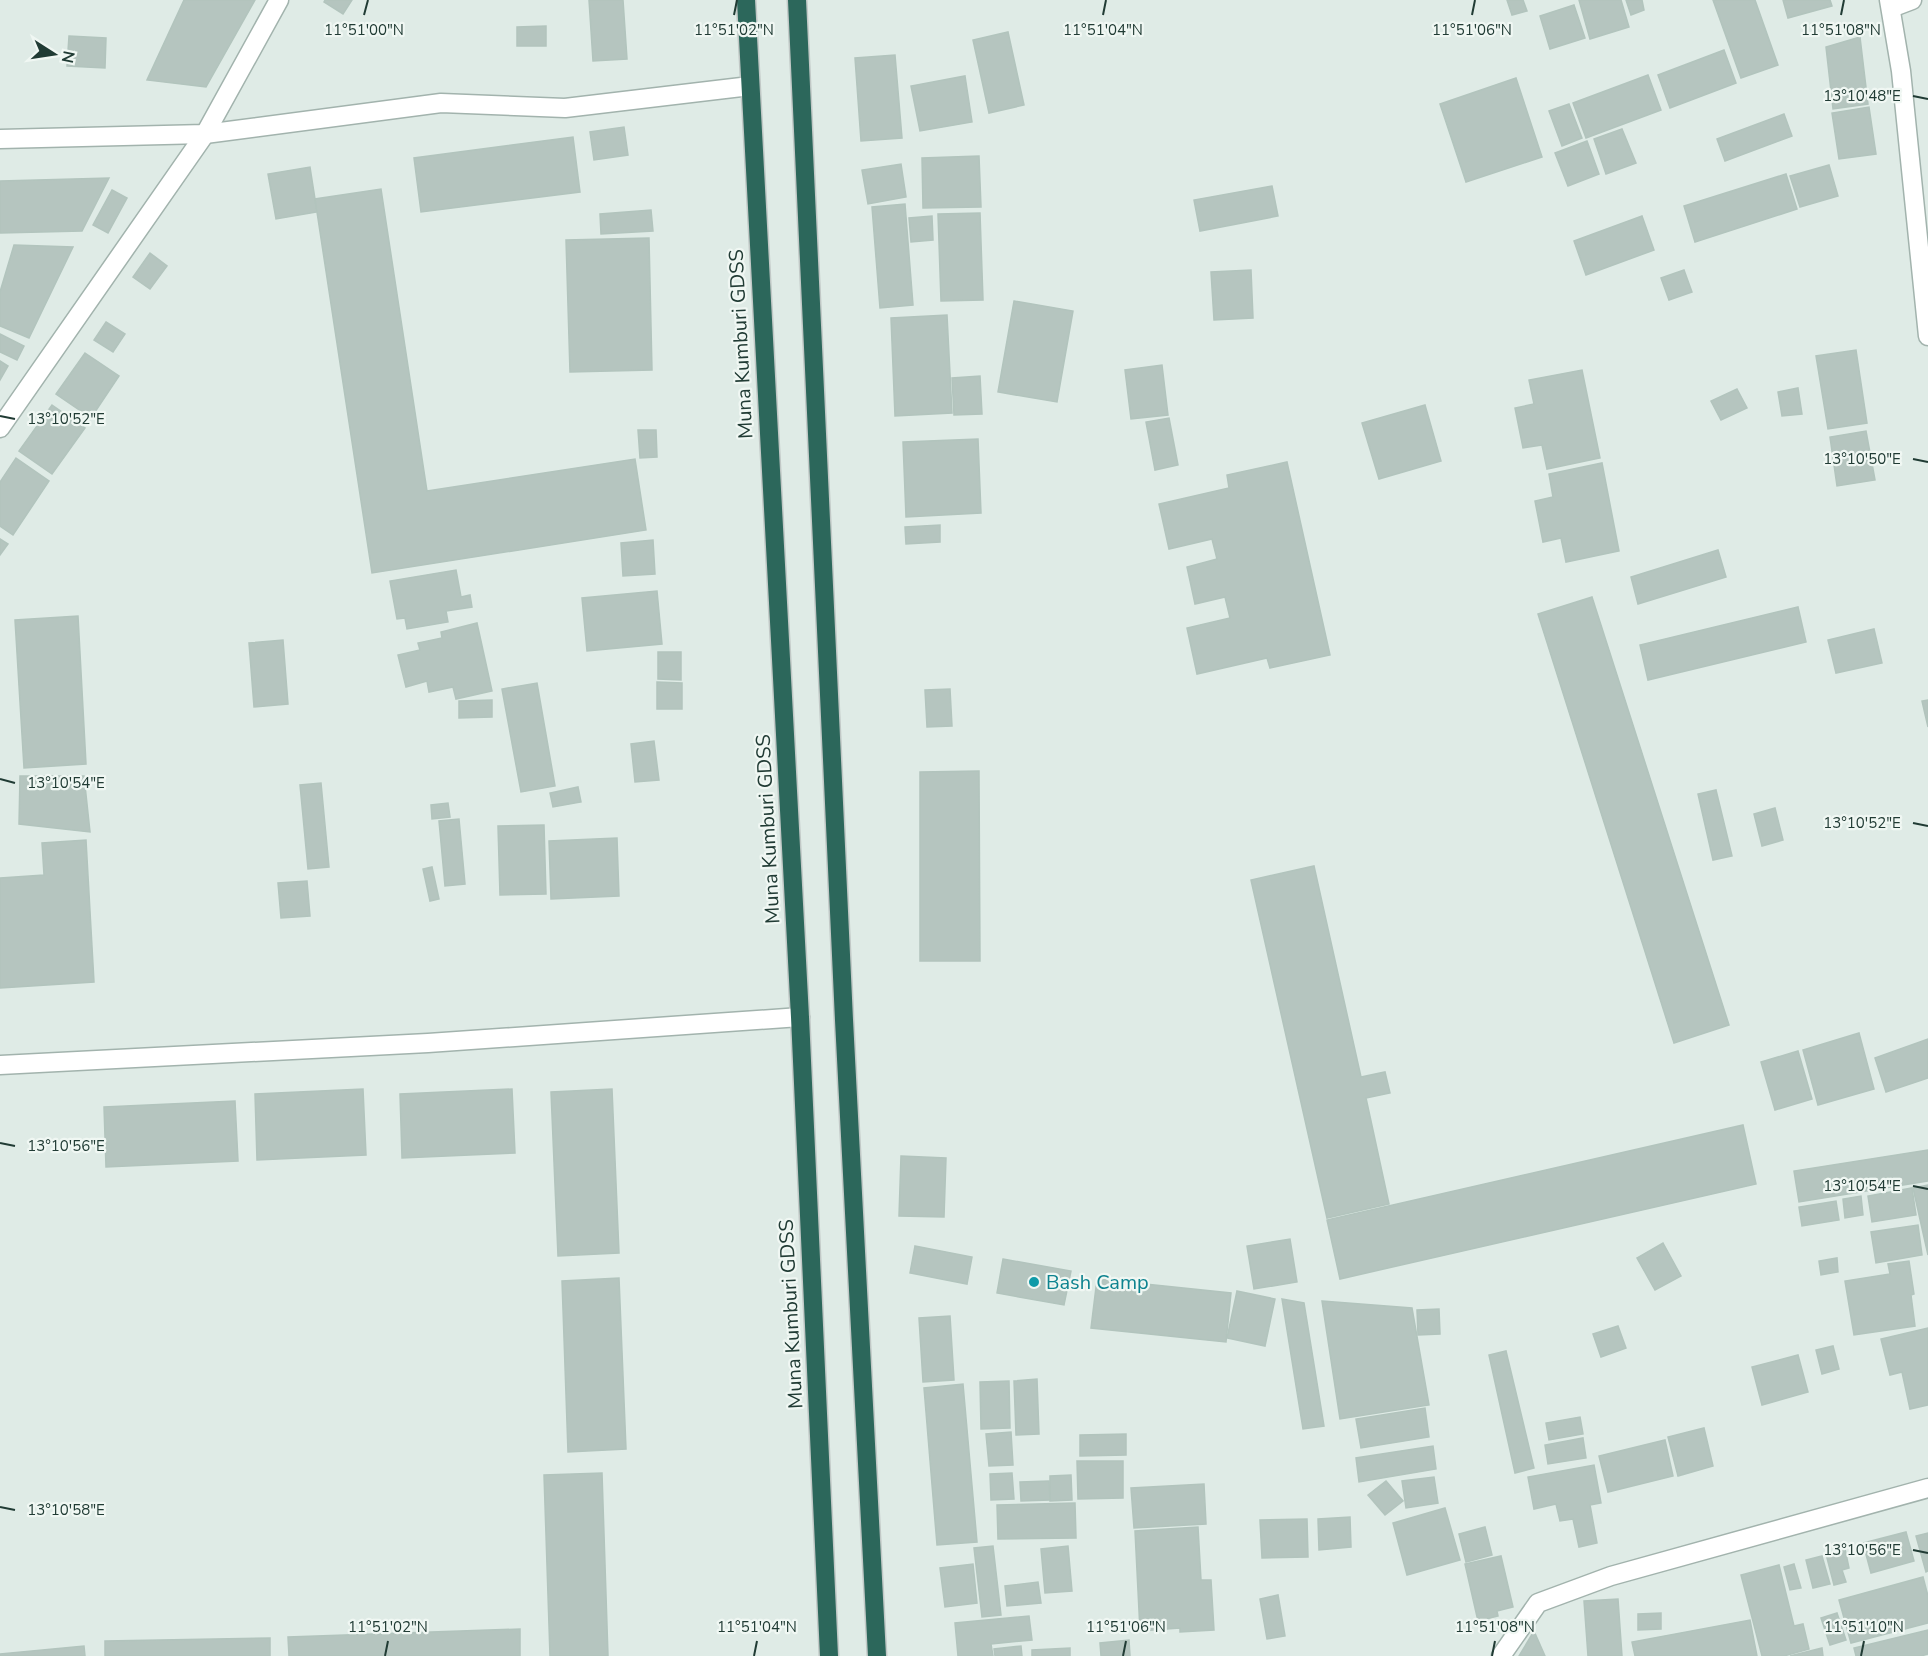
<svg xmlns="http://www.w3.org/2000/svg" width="1928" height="1656" font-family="'Nunito Sans',sans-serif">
<rect width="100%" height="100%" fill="#dfebe6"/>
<g fill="#b5c5bf" stroke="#b2c4bd" stroke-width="1.5">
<polygon points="184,0 255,0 206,87 147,80"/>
<polygon points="325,0 352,0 343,14 324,2"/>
<polygon points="589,0 623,0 627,59 593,61"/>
<polygon points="1507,0 1523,0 1527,11 1512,15"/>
<polygon points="1579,0 1621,0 1629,27 1590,39"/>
<polygon points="1626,0 1642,0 1644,10 1631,15"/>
<polygon points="1713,0 1755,0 1778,65 1741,78"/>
<polygon points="1783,0 1830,0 1832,6 1788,18"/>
<polygon points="1574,5 1585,38 1550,49 1540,16"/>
<polygon points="546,26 546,46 517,46 517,27"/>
<polygon points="1008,32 1024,105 989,113 973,40"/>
<polygon points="69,36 106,38 105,68 67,66"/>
<polygon points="1860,37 1868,104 1833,109 1826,47"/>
<polygon points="1724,50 1736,83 1670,108 1658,75"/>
<polygon points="895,55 902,138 861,141 855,58"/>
<polygon points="1648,75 1661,110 1586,138 1573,103"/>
<polygon points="965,76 972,122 920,131 911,86"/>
<polygon points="1516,78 1542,157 1466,182 1440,104"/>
<polygon points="1569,104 1582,138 1562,146 1549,111"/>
<polygon points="1869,107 1876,154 1839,159 1832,113"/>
<polygon points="1784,114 1792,136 1725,161 1717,139"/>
<polygon points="624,127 628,155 594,160 590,132"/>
<polygon points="1622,129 1636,163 1606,174 1594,139"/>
<polygon points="573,137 580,192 421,212 414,158"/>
<polygon points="1587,141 1599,174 1568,186 1555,153"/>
<polygon points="979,156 981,207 923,208 922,158"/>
<polygon points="901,164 906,197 868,204 862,170"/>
<polygon points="1829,165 1838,196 1800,207 1790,176"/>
<polygon points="310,167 317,212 276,219 268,174"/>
<polygon points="1786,174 1797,209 1695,242 1684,206"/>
<polygon points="109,178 82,231 0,233 0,181"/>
<polygon points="1272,186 1278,216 1200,231 1194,200"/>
<polygon points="381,189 427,491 635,459 646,530 372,573 315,199"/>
<polygon points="112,190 127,198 108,233 93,225"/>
<polygon points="905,204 913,305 880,308 872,207"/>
<polygon points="651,210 653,231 601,234 600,214"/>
<polygon points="980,213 983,300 941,301 938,214"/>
<polygon points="932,216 933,240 911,242 909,218"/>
<polygon points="1642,216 1654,250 1586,275 1574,241"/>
<polygon points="649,238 652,370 570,372 566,240"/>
<polygon points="14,245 73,247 29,338 0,326 0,292"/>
<polygon points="150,253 167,266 150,289 133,277"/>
<polygon points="1251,270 1253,318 1214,320 1211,272"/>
<polygon points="1684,270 1692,292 1669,300 1661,278"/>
<polygon points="1014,301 1073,311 1057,402 998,392"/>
<polygon points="947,315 952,413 895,416 891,318"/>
<polygon points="106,322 125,334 113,352 94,340"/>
<polygon points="0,334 24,346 17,360 0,352"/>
<polygon points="1856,350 1867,423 1828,429 1816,356"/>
<polygon points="85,353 119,376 91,418 56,394"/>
<polygon points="0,361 8,366 0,380"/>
<polygon points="1162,365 1168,415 1131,419 1125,370"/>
<polygon points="1582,370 1600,458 1547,469 1542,445 1523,448 1515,408 1534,404 1529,380"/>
<polygon points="980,376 982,414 954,415 952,378"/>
<polygon points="1798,388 1802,414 1782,416 1778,392"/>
<polygon points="1737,389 1747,408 1721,420 1711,401"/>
<polygon points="52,405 85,428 52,474 19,451"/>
<polygon points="1425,405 1441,461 1379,479 1362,423"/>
<polygon points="1169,418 1178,465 1155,470 1146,422"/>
<polygon points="638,430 656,430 657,457 640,458"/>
<polygon points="1866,431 1875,480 1837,486 1830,437"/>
<polygon points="978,439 981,513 906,517 903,442"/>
<polygon points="16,458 49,481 13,535 0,526 0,482"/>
<polygon points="1287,462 1330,655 1270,668 1267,658 1197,674 1187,628 1230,618 1225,597 1195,604 1187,567 1217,559 1212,539 1169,549 1159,504 1229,488 1227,475"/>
<polygon points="1602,463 1619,551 1566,562 1561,538 1543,542 1535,501 1553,497 1549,474"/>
<polygon points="940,525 940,542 906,544 905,527"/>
<polygon points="0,539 8,544 0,555"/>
<polygon points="653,540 655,574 623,576 621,543"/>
<polygon points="1718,550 1726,577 1638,604 1631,577"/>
<polygon points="456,570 461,597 470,595 472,607 446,611 448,622 407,629 405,618 397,619 390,581"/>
<polygon points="657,591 662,644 587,651 582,598"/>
<polygon points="1592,597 1729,1025 1674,1043 1538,614"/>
<polygon points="1798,607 1806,642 1648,680 1640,645"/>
<polygon points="78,616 86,764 24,768 15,620"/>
<polygon points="477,623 492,691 456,699 453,687 429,692 427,681 406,687 398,655 420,650 418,643 442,638 441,632"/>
<polygon points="1874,629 1882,663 1836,673 1828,640"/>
<polygon points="283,640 288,704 254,707 249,643"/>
<polygon points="658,652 681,652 681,680 658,679"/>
<polygon points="657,682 682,683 682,709 657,709"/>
<polygon points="537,683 555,786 521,792 502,689"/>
<polygon points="950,689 952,726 927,727 925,690"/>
<polygon points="492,700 492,717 459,718 459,701"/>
<polygon points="1928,700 1928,727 1922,701"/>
<polygon points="654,741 659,780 635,782 631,744"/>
<polygon points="979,771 980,961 920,961 920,772"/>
<polygon points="20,776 84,776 90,832 19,824"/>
<polygon points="321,783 329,867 308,869 300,785"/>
<polygon points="578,787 581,802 553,807 550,793"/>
<polygon points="1716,790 1732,856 1713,860 1698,794"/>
<polygon points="448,803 450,817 432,819 431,805"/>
<polygon points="1775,808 1783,840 1762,846 1754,814"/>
<polygon points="459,819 465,884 445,886 439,821"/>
<polygon points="544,825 546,894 500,895 498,826"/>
<polygon points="617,838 619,896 551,899 549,841"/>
<polygon points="86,840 94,982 0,988 0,878 44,875 42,843"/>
<polygon points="1314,866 1361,1077 1385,1072 1390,1093 1366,1098 1389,1204 1327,1218 1251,880"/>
<polygon points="432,867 439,899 430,901 423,869"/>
<polygon points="307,881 310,916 281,918 278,883"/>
<polygon points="1859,1033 1874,1089 1818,1105 1803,1050"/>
<polygon points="1928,1039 1928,1078 1886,1092 1875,1058"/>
<polygon points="1798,1051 1812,1099 1775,1110 1761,1062"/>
<polygon points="363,1089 366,1155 257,1160 255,1094"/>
<polygon points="512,1089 515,1153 402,1158 400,1094"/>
<polygon points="612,1089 619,1253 558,1256 551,1092"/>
<polygon points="235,1101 238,1161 106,1167 104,1107"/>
<polygon points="1743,1125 1756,1184 1340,1279 1327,1220"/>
<polygon points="1928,1150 1928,1181 1799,1202 1794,1171"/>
<polygon points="901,1156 946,1158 944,1217 899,1216"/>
<polygon points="1928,1185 1928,1255 1913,1188"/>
<polygon points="1912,1188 1916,1215 1872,1222 1868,1196"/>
<polygon points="1861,1196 1863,1215 1845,1218 1843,1199"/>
<polygon points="1836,1201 1839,1220 1802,1226 1799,1207"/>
<polygon points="1918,1225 1922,1255 1876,1263 1871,1232"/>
<polygon points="1290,1239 1297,1282 1254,1289 1247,1246"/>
<polygon points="1663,1243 1681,1276 1655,1290 1637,1258"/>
<polygon points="915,1246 972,1257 967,1284 910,1273"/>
<polygon points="1837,1258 1838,1272 1821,1275 1819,1261"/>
<polygon points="1003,1259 1071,1271 1064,1305 997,1293"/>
<polygon points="1909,1261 1914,1294 1911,1295 1915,1326 1854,1335 1845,1281 1890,1274 1888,1264"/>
<polygon points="619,1278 626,1449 568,1452 562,1281"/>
<polygon points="1097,1279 1231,1293 1226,1342 1091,1328"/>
<polygon points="1237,1291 1275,1299 1265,1346 1227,1338"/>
<polygon points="1282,1299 1304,1303 1324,1426 1303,1429"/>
<polygon points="1322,1301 1412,1308 1429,1405 1340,1419"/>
<polygon points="1439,1309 1440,1334 1418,1335 1417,1310"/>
<polygon points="950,1316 954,1380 923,1382 919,1318"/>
<polygon points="1618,1326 1626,1348 1601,1357 1593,1334"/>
<polygon points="1928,1328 1928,1405 1910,1409 1902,1372 1890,1375 1881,1339"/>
<polygon points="1833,1346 1839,1369 1822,1374 1816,1350"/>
<polygon points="1506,1351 1534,1468 1515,1473 1489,1355"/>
<polygon points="1798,1355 1808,1392 1762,1405 1752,1367"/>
<polygon points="1037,1379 1039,1434 1016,1435 1014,1381"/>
<polygon points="1009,1381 1010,1428 981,1429 980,1382"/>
<polygon points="963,1384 977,1542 937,1545 924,1388"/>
<polygon points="1425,1408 1429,1437 1361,1448 1356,1419"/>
<polygon points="1580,1417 1583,1434 1549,1440 1546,1423"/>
<polygon points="1704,1428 1713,1466 1678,1476 1668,1437"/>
<polygon points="1011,1432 1013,1465 989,1466 986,1434"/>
<polygon points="1126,1434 1126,1455 1080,1456 1080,1435"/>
<polygon points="1583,1438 1586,1458 1548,1464 1545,1445"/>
<polygon points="1665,1440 1673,1476 1608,1492 1599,1456"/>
<polygon points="1433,1446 1436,1469 1359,1482 1356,1458"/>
<polygon points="1077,1461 1123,1461 1123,1498 1078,1499"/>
<polygon points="1594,1465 1601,1503 1590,1505 1597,1543 1579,1547 1573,1519 1560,1521 1556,1504 1534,1509 1528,1477"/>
<polygon points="602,1473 608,1656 550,1656 544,1475"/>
<polygon points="1012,1473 1014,1499 991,1500 990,1474"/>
<polygon points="1071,1475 1072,1500 1050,1501 1050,1476"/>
<polygon points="1434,1477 1438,1503 1406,1508 1402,1481"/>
<polygon points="1049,1481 1050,1500 1021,1501 1020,1482"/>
<polygon points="1386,1481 1403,1501 1385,1515 1368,1495"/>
<polygon points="1204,1484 1206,1524 1134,1528 1131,1488"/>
<polygon points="1075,1503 1076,1538 998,1539 997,1505"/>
<polygon points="1445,1508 1460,1560 1407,1575 1393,1523"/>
<polygon points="1350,1517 1351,1547 1319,1550 1318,1519"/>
<polygon points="1307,1519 1308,1557 1262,1558 1260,1520"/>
<polygon points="1198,1527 1201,1580 1211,1580 1214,1630 1180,1632 1180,1628 1140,1631 1135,1531"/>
<polygon points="1485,1527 1492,1555 1466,1562 1459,1534"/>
<polygon points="1906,1532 1914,1561 1871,1573 1863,1543"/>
<polygon points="1928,1533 1928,1571 1926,1572 1916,1536"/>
<polygon points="993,1546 1001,1615 982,1617 974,1548"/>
<polygon points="1068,1546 1072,1591 1045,1593 1041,1549"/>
<polygon points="1845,1549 1849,1568 1842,1570 1846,1582 1834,1585 1826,1554"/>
<polygon points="1501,1556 1513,1607 1497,1611 1498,1616 1478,1621 1465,1564"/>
<polygon points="1822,1556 1830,1584 1813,1588 1806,1560"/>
<polygon points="973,1564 977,1603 945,1607 940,1568"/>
<polygon points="1794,1564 1801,1588 1790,1590 1784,1567"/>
<polygon points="1779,1565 1794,1626 1803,1624 1809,1649 1784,1656 1762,1656 1741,1575"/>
<polygon points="1923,1577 1928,1596 1928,1623 1851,1643 1839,1600"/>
<polygon points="1038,1582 1041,1603 1007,1606 1005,1586"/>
<polygon points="1278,1595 1285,1636 1267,1639 1260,1599"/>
<polygon points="1618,1599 1622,1656 1588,1656 1584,1601"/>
<polygon points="1661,1613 1661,1629 1638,1630 1638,1614"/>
<polygon points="1837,1613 1846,1640 1830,1645 1821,1618"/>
<polygon points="1029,1616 1032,1640 991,1644 993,1656 958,1656 955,1623"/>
<polygon points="1750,1620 1757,1656 1635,1656 1632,1642"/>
<polygon points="520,1629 520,1656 289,1656 288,1637"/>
<polygon points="1928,1630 1928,1654 1921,1656 1856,1656 1854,1648"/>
<polygon points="1534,1631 1545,1656 1519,1656"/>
<polygon points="270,1638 270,1656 105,1656 105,1641"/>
<polygon points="1129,1640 1130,1656 1101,1656 1100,1643"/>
<polygon points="84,1646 85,1656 0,1656 0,1654"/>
<polygon points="1021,1646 1022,1656 995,1656 994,1649"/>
<polygon points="1070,1648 1070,1656 1032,1656 1032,1650"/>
<polygon points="1822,1648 1823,1656 1790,1656"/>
</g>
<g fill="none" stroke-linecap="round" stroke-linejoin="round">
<g stroke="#a2b3ad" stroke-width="21">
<g id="minor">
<polyline points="1889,0 1901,71 1928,336"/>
<polyline points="1891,8 1912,0"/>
<polyline points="0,139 205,134 441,103 565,108 750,86"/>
<polyline points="0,428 205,134 279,0"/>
<polyline points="0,1065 428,1043 800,1017"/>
<polyline points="1501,1656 1538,1603 1611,1576 1928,1488"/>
</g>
</g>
<g stroke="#c1c8c6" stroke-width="21">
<g id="highway">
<polyline points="746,0 800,1017 829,1656"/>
<polyline points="797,0 844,1020 877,1656"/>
</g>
</g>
<use href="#minor" stroke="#fff" stroke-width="18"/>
<use href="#highway" stroke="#2c675b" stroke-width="18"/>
</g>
<path fill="none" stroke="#203b34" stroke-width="2" d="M 364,15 L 368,0M 734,15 L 737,0M 1103,15 L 1106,0M 1472,15 L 1475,0M 1841,15 L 1844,0M 1913,96 L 1928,99M 0,416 L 15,419M 1913,459 L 1928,462M 0,779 L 15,783M 1913,823 L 1928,826M 0,1143 L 15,1146M 1913,1186 L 1928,1189M 0,1507 L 15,1510M 1913,1550 L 1928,1553M 385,1656 L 388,1641M 754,1656 L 757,1641M 1123,1656 L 1126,1641M 1492,1656 L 1495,1641M 1861,1656 L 1864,1641"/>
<circle fill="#0f9aa8" stroke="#f0f7f3" stroke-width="2" cx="1034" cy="1282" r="6"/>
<g text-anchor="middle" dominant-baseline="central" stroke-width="4.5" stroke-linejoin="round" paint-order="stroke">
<g font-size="20" fill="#203b34" stroke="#f0f7f3">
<text transform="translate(741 344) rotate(-93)">Muna Kumburi GDSS</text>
<text transform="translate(768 829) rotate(-93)">Muna Kumburi GDSS</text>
<text transform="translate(791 1314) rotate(-93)">Muna Kumburi GDSS</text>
</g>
<g font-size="20" fill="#0d838f" stroke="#f0f7f3" text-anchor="start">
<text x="1046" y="1282">Bash Camp</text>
</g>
</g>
<g font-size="15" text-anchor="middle" fill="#203b34" stroke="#f0f7f3" stroke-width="4.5" stroke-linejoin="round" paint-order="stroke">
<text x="364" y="35">11°51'00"N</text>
<text x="734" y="35">11°51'02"N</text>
<text x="1103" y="35">11°51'04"N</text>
<text x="1472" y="35">11°51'06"N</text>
<text x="1841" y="35">11°51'08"N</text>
<text x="1862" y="101">13°10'48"E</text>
<text x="66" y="424">13°10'52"E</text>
<text x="1862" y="464">13°10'50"E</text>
<text x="66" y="788">13°10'54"E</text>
<text x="1862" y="828">13°10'52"E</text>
<text x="66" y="1151">13°10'56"E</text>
<text x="1862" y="1191">13°10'54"E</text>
<text x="66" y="1515">13°10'58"E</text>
<text x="1862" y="1555">13°10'56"E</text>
<text x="388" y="1632">11°51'02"N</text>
<text x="757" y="1632">11°51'04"N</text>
<text x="1126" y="1632">11°51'06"N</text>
<text x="1495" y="1632">11°51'08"N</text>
<text x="1864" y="1632">11°51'10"N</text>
</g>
<g transform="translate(54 54) rotate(102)" stroke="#f0f7f3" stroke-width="4.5" paint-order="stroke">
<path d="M0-4.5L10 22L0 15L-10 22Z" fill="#203b34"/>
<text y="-9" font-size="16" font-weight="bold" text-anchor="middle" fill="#203b34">N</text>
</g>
</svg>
